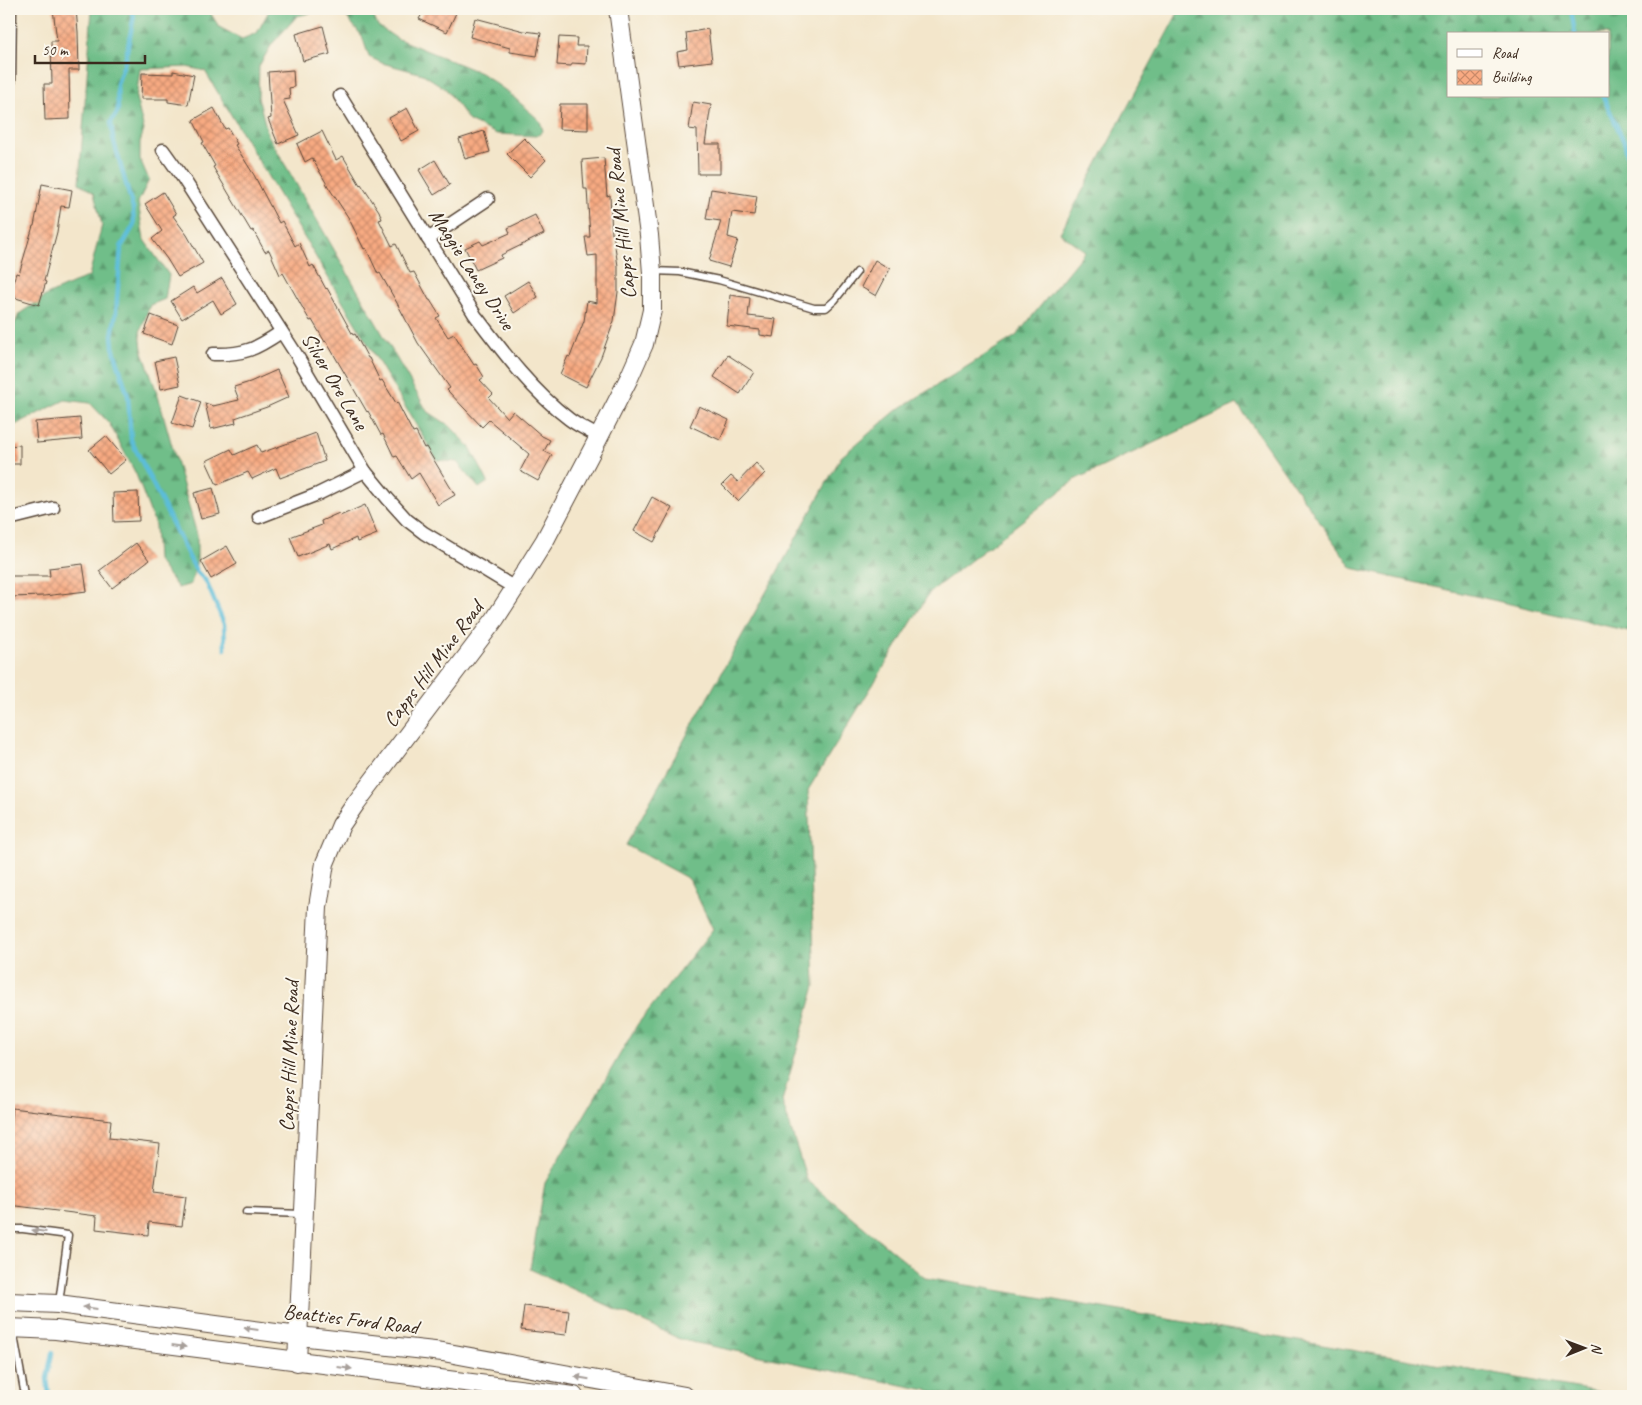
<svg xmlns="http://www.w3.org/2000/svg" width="1642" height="1405" font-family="Caveat,sans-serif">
<defs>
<pattern id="forest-firs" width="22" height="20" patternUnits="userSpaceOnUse" patternTransform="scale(1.25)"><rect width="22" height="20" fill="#6fbe89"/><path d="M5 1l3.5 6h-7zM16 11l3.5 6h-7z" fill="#5c9b6f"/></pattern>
<pattern id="building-cross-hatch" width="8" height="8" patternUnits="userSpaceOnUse" patternTransform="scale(1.25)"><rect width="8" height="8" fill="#f8aa82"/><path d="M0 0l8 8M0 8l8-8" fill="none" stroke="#ca8b6a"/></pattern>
</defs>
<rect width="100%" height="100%" fill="#fbf7ec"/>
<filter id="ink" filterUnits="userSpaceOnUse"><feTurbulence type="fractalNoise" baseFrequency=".02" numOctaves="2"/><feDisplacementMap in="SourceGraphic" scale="10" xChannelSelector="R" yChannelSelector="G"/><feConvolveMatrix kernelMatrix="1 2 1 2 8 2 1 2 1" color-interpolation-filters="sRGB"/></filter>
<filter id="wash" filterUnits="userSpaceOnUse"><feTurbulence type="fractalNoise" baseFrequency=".0096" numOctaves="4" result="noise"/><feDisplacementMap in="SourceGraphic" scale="20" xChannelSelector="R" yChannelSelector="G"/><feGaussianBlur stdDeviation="1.12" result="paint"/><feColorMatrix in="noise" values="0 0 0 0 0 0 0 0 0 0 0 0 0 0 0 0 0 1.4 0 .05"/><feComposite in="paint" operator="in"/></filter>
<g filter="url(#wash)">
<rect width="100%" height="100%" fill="#f3e6cb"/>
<g fill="url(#forest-firs)" stroke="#557454" fill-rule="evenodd">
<polygon points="92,9 208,9 219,27 242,39 257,33 270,9 370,9 378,26 396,38 481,73 509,93 540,121 543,131 537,136 497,134 469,121 446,89 423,74 382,63 369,57 362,36 345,15 320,11 297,16 272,44 259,66 258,97 268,135 427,411 450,426 470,447 488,482 479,488 457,462 437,460 205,71 187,67 140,69 136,98 144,130 140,142 140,159 149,180 138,202 144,240 169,275 165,299 150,305 140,332 142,349 158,396 197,535 197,560 191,584 178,588 157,560 155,525 136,474 109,423 90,403 65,400 9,428 9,337 19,314 47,295 89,276 102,225 94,193 79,183"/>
<path d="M 1180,9 L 1633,9 L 1633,632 L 1352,568 L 1237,404 L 1076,479 L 930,592 L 808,790 L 815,986 L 782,1101 L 807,1180 L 925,1278 L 1624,1396 L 956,1396 L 682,1340 L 530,1269 L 545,1183 L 637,1025 L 713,929 L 689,879 L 626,845 L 841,457 L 897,410 L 1016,336 L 1085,251 L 1060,233 ZM 1448,34 L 1608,34 L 1608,96 L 1448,96 Z"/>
</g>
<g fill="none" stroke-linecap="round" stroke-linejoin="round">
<g stroke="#5bbdd9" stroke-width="4.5">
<polyline points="130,9 134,16 125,61 117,84 118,111 111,122 113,138 133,209 134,225 121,247 116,313 112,335 113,347 128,396 131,440 191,561 197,572 206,581 224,624 225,649"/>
<polyline points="1571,9 1575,34"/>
<polyline points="1603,96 1625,144 1627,155 1633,171"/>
<polyline points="49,1396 47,1378 52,1353"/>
</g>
</g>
<g id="blocks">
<g fill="url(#building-cross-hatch)">
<polygon points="53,9 76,9 78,32 79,70 69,70 70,119 45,120 44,84 52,84 51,41 57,41"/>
<polygon points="425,9 449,9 456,13 447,32 419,19"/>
<polygon points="475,18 524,31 541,33 537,56 510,52 510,48 470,37"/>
<polygon points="323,26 330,54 303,61 296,34"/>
<polygon points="708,29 712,61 679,65 677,52 688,50 686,33"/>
<polygon points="559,37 577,38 576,46 587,46 586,64 572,63 571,66 557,65"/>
<polygon points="293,70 294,87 289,88 290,99 283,100 299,135 278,144 268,119 271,118 268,72"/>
<polygon points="173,71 194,75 188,105 168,102 168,99 141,99 142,73 173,74"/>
<polygon points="693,102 711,105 705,144 720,144 720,174 698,174 697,130 689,129"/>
<polygon points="560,104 588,104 588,130 559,129"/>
<polygon points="214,108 225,129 228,128 237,144 235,145 254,175 279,223 282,221 295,246 299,243 310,267 313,265 326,289 327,288 353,335 355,334 368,358 369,358 380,381 382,380 396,403 397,402 413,433 416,432 424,448 426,447 455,495 438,505 419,473 411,479 397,456 394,457 383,434 381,435 368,411 367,412 326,341 325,342 312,320 310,321 283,273 280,275 269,250 265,252 253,230 251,231 213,167 215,166 202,143 204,142 193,120"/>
<polygon points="407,108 419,131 401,141 389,118"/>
<polygon points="322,131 336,160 343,156 360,185 361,184 379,211 382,219 379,220 392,246 396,244 410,273 414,272 429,300 430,300 440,316 436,318 448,337 454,334 474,365 476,364 484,377 480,380 493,394 489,398 507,418 513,411 542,436 550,440 544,451 552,455 538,481 520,471 529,454 489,420 482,427 447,390 450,388 418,343 397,303 380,273 378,274 366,248 364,249 348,217 329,188 312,158 305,162 297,144"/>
<polygon points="484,131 490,152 465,159 459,139"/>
<polygon points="524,138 546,160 530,177 507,154"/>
<polygon points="604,158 607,196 610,195 612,234 613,233 618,266 618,292 614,321 601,357 586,387 560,374 568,356 570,357 584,321 587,301 597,303 597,255 588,256 585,237 590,237 587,189 584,189 582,160"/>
<polygon points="435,160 450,185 434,195 419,170"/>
<polygon points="42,184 72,190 69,207 61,206 57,232 44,281 46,282 39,305 9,296 16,273 19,274 33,226 34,226"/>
<polygon points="711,189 757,196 754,215 732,212 728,237 738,240 729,267 709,261 721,221 706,219"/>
<polygon points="163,192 176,214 173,216 187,235 203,263 178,277 167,259 152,239 162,231 145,204"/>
<polygon points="535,215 544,234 501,255 502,258 476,270 465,248 480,241 483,245 510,233 508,228"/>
<polygon points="875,260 890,269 876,296 861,287"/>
<polygon points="222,278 237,304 221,314 213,300 182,319 171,301 193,287 197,293"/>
<polygon points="528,281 538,297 514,313 504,296"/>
<polygon points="730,295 750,298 748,316 776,319 773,337 760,335 760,330 727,326"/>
<polygon points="151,315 178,325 172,344 144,334"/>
<polygon points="728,355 754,372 740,394 714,377"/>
<polygon points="174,357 180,385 161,389 155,361"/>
<polygon points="277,370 289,397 267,407 235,418 236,423 211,429 205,403 213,406 239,400 234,387 250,382"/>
<polygon points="182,395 201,402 192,429 172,423"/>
<polygon points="699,406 729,420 720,440 690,426"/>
<polygon points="80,418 82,439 37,443 35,422"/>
<polygon points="316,433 325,461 280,478 276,468 252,479 248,472 217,485 206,461 231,449 234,455 257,445 261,453"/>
<polygon points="106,436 126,460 109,474 89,450"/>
<polygon points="20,445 20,464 9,464 9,446"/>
<polygon points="756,463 765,473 738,501 722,485 731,476 738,482"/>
<polygon points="213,488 220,514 201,519 194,493"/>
<polygon points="138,492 139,521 114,522 113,493"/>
<polygon points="652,497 672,508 654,542 634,531"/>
<polygon points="365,505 377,534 357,542 356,538 332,549 330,544 298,557 290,537 322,525 321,521 339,513 340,516"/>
<polygon points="136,543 149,560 112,588 99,571"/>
<polygon points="227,546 237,564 211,579 201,561"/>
<polygon points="83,564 87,591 44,596 9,597 9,576 50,576 49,568"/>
<polygon points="12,1108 111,1120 109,1138 160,1144 154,1192 186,1196 182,1226 149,1222 148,1235 96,1229 97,1216 9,1205 9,1133"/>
<polygon points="524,1306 569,1311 566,1335 521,1330"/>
</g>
</g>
</g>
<g filter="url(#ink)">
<use href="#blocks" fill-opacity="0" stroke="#574638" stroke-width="1"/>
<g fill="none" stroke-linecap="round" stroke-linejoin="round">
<g stroke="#574638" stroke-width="9">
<g id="lane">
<polyline points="653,271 680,272 719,280 814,308 826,308 835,300 857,272"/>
<polyline points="246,1212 302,1214"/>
<polyline points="9,1229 23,1229 68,1235 59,1303"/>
<polyline points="13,1330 25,1396"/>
<polyline points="622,1396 629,1387"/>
</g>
</g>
<g stroke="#574638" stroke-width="15">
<g id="street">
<polyline points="9,82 10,9"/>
<path d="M 340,96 L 475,315 C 503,352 532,391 569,419 C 578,426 590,431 599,437"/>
<polyline points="163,150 183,178 296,354 365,471 388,499 407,520 424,533 515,588"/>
<polyline points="428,239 488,199"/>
<path d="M 213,354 C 244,355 256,349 281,332"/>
<polyline points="259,517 318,494 365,471"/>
<polyline points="9,519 53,508"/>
</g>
</g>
<g stroke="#574638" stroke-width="20">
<g id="secondary">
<polyline points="9,1302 58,1304 299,1336 443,1352 685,1396"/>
<polyline points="9,1328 56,1330 574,1396"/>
<polyline points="297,1362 318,907 325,863 341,825 356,803 495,619 515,588 545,540 599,437 629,378 644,344 652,310 652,273 649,235 618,9"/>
</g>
</g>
<use href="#lane" stroke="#fff" stroke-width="6"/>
<use href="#street" stroke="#fff" stroke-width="12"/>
<use href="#secondary" stroke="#fff" stroke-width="18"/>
</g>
<defs><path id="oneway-solid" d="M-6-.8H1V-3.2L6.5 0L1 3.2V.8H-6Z" transform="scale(1.25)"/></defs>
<g fill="#a79f9a">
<use href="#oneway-solid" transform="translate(39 1231) rotate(-173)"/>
<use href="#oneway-solid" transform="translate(90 1308) rotate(-173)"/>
<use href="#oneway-solid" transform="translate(251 1329) rotate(-172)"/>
<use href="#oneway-solid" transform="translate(179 1346) rotate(8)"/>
<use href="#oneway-solid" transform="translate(345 1368) rotate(7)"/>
<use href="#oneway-solid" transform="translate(582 1378) rotate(-170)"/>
</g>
</g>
<g text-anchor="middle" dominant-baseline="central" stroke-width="4" stroke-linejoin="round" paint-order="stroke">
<g font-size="21" fill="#3b2a1e" stroke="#fbf7ec">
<text transform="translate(621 224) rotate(-96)">Capps Hill Mine Road</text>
<text transform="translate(472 269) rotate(57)">Maggie Laney Drive</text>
<text transform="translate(335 381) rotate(59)">Silver Ore Lane</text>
<text transform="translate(433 664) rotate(-53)">Capps Hill Mine Road</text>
<text transform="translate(289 1056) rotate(-88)">Capps Hill Mine Road</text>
<text transform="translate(351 1319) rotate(7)">Beatties Ford Road</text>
</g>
</g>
<rect width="1642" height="1405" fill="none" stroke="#fbf7ec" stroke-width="30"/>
<rect x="1447" y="32" width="162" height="65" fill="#fbf7ec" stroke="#aea59a"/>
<rect x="1457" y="49" width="25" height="8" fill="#ffffff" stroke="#aea59a"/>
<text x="1492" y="58" font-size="15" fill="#3b2a1e">Road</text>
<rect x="1457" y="70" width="25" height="15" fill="url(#building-cross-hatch)" stroke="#aea59a"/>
<text x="1492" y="82" font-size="15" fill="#3b2a1e">Building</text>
<g transform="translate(1584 1348) rotate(89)" stroke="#fbf7ec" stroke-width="4" paint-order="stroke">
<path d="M0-4L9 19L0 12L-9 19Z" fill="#3b2a1e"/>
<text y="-8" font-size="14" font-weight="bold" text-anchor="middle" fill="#3b2a1e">N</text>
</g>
<path d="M35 55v8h110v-8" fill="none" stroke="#3b2a1e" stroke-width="2.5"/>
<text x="42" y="55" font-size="15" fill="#3b2a1e" stroke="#fbf7ec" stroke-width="4" paint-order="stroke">50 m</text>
</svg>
